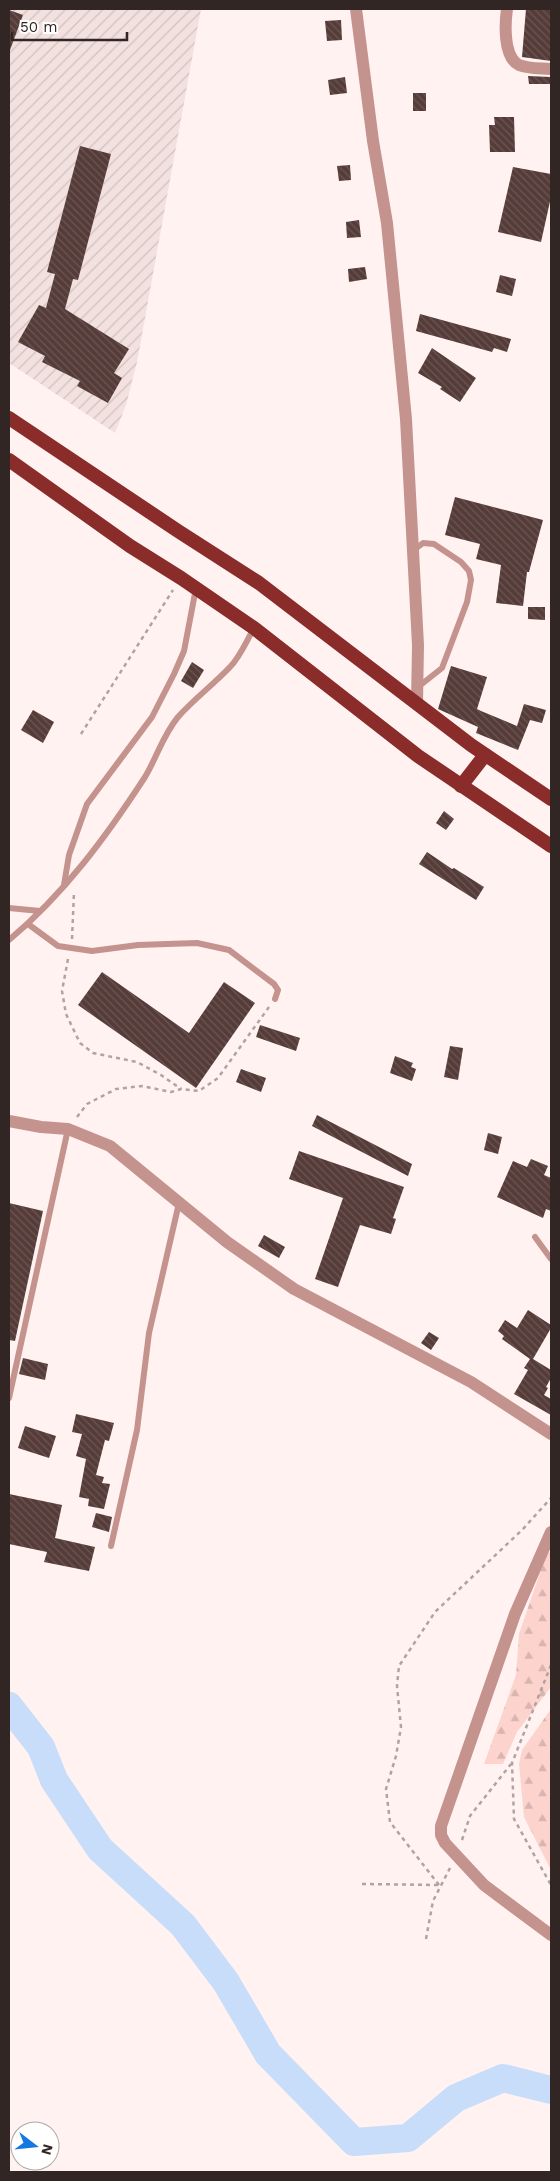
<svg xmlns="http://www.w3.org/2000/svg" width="560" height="2181" font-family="'Work Sans',sans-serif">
<defs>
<pattern id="industrial-furrows" width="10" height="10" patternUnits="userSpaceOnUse" patternTransform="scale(1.25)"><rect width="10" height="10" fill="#f2e1df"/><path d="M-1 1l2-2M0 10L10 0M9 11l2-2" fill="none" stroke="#d0c1bf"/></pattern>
<pattern id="forest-firs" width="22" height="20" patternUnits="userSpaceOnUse" patternTransform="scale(1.25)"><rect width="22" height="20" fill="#fdd3ce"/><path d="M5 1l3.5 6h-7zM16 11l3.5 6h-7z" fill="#d9b5b1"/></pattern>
<pattern id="building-back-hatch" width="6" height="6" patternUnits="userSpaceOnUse" patternTransform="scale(1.25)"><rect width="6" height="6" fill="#553c39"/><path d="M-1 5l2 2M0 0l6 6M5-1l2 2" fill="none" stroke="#6b5654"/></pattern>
</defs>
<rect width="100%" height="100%" fill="#fff2f0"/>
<polygon fill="url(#industrial-furrows)" points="9,9 201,9 137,362 126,405 115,433 9,363"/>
<g fill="url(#forest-firs)">
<polygon points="547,1552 551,1553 551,1687 517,1732 503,1764 484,1764 516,1675 519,1634"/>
<polygon points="551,1709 551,1870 524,1817 519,1764 522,1750"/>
</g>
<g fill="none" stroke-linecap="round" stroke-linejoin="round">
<polyline stroke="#c7ddf9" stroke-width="28" points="9,1706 41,1747 54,1780 100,1849 183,1925 226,1982 268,2054 354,2142 408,2138 456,2098 503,2078 551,2090"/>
</g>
<g fill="url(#building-back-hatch)">
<polygon points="526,9 551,9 551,61 522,57"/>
<polygon points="9,10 23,15 10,50 9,50"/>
<polygon points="341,20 342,40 327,41 325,21"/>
<polygon points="528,76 551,77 551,84 529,84"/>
<polygon points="345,77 347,93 330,95 328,80"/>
<rect x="413" y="93" width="13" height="18"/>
<polygon points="494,117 514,117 515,152 490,152 489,125 495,125"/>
<polygon points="80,146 111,154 78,280 73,279 65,309 129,349 114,373 122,378 108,403 77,386 80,381 42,362 45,356 18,342 39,305 46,308 55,274 47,272"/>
<polygon points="350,165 351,180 339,181 337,166"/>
<polygon points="513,167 551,174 551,197 541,242 498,232"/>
<polygon points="359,220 361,237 347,238 346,222"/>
<polygon points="365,267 367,279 349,282 348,269"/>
<polygon points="500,275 516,279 512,296 496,292"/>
<polygon points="420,314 511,339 507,352 494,348 492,352 416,331"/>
<polygon points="432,348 476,378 460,402 440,389 442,387 418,373"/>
<polygon points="455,497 543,520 529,572 527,572 523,606 496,603 501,565 476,559 480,544 445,535"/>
<polygon points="528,607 545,607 545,620 528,619"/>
<polygon points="192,662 204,670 193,688 181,681"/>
<polygon points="451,666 487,677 477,709 481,711 517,726 524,704 546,710 542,723 530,720 518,750 476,733 478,727 438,709"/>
<polygon points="33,710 54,722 43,743 21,730"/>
<polygon points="444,811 454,819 446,830 436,823"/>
<polygon points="427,852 452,869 454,868 484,887 476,900 419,864"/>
<polygon points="102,972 189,1033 224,982 255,1003 196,1088 78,1005"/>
<polygon points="260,1025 300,1038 296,1051 256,1037"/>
<polygon points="450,1046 463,1048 458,1080 444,1077"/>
<polygon points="395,1056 413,1063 411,1067 416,1069 412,1081 390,1073"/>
<polygon points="241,1069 266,1078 261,1092 236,1082"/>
<polygon points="317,1115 412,1164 408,1176 312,1126"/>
<polygon points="488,1133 502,1137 498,1154 484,1150"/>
<polygon points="299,1151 404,1187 393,1218 396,1219 391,1234 360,1225 338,1287 315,1279 343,1198 289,1179"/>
<polygon points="531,1159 548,1166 544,1175 551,1178 551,1211 546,1209 543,1218 497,1197 513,1161 527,1167"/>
<polygon points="9,1203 43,1211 15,1341 9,1340"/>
<polygon points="264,1235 285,1247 279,1258 258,1246"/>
<polygon points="528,1310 551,1325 551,1328 533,1359 551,1370 551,1378 546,1387 548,1388 544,1395 551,1399 551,1415 514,1394 528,1370 524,1368 530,1359 502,1339 504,1336 498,1331 505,1320 517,1328"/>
<polygon points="429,1332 439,1338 431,1350 421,1343"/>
<polygon points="23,1358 48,1364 45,1380 19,1374"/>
<polygon points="76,1414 114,1423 109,1441 105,1440 96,1475 104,1477 102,1483 110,1484 104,1509 88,1506 89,1499 79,1497 86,1459 76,1456 82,1434 72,1432"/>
<polygon points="25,1426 56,1436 49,1458 18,1448"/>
<polygon points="9,1494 62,1505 55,1538 95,1547 89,1571 44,1562 47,1552 9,1544"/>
<polygon points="96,1513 112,1517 109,1532 92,1527"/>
</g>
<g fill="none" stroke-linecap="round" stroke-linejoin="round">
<g stroke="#b0a3a1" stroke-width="2.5" stroke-dasharray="4 4" stroke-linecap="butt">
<polyline points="81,734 173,590"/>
<polyline points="72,939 74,892"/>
<polyline points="68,959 62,991 66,1014 80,1043 93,1053 137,1062 161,1075 181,1089"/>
<polyline points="77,1117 87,1104 116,1089 142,1086 171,1092 181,1089 199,1091 218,1078 269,1007"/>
<polyline points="551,1665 512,1763 514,1819 551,1885"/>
<polyline points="462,1840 470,1816 511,1764"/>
<polyline points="362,1884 439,1885"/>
<polyline points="439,1885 390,1822 386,1789 396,1756 401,1727 397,1686 399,1666 435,1612 522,1530 551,1498"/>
<polyline points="426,1939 433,1901 450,1868"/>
</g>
<g stroke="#c5938e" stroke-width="6">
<polyline points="414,550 423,543 434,544 461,562 469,571 471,580 467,602 442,668 418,687"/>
<polyline points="64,885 69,855 87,804 152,717 174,674 184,651 196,588"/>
<polyline points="9,908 40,911"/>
<polyline points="28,924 58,946 92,951 138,945 197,943 229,950 274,984 278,990 275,999"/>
<path d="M 9,940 C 64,894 106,837 145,777 C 157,757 163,735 178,717 C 194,699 214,684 230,667 C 240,657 247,640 254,628"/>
<polyline points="535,1237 551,1259"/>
<polyline points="9,1398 68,1129"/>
<polyline points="111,1546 137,1430 149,1333 179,1203"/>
</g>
<g stroke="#c5938e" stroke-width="12">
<polyline points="356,9 373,141 387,223 406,419 418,645 417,703"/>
<path d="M 507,9 C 505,23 503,57 519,65 C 529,69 541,68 551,69"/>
<polyline points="9,1121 41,1127 68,1129 110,1146 227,1242 294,1289 471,1382 551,1434"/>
<polyline points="551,1532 515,1614 441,1826 441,1835 445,1843 484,1885 551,1935"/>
</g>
<g stroke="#892c2a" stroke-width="14">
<polyline points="9,418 178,531 259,583 471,745 551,799"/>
<polyline points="9,460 130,546 181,578 254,628 418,756 551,846"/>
<polyline points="461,786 485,755"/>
</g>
</g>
<rect width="560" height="2181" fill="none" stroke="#322625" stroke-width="20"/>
<g transform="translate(35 2146) rotate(106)"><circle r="24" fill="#ffffff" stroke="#ada8a8"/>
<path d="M0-4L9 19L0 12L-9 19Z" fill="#1378e0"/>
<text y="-8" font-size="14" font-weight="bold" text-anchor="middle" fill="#322625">N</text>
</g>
<path d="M12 32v8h115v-8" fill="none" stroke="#322625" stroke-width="2.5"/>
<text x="20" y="32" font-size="15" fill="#322625" stroke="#ffffff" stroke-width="4" paint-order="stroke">50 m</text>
</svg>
